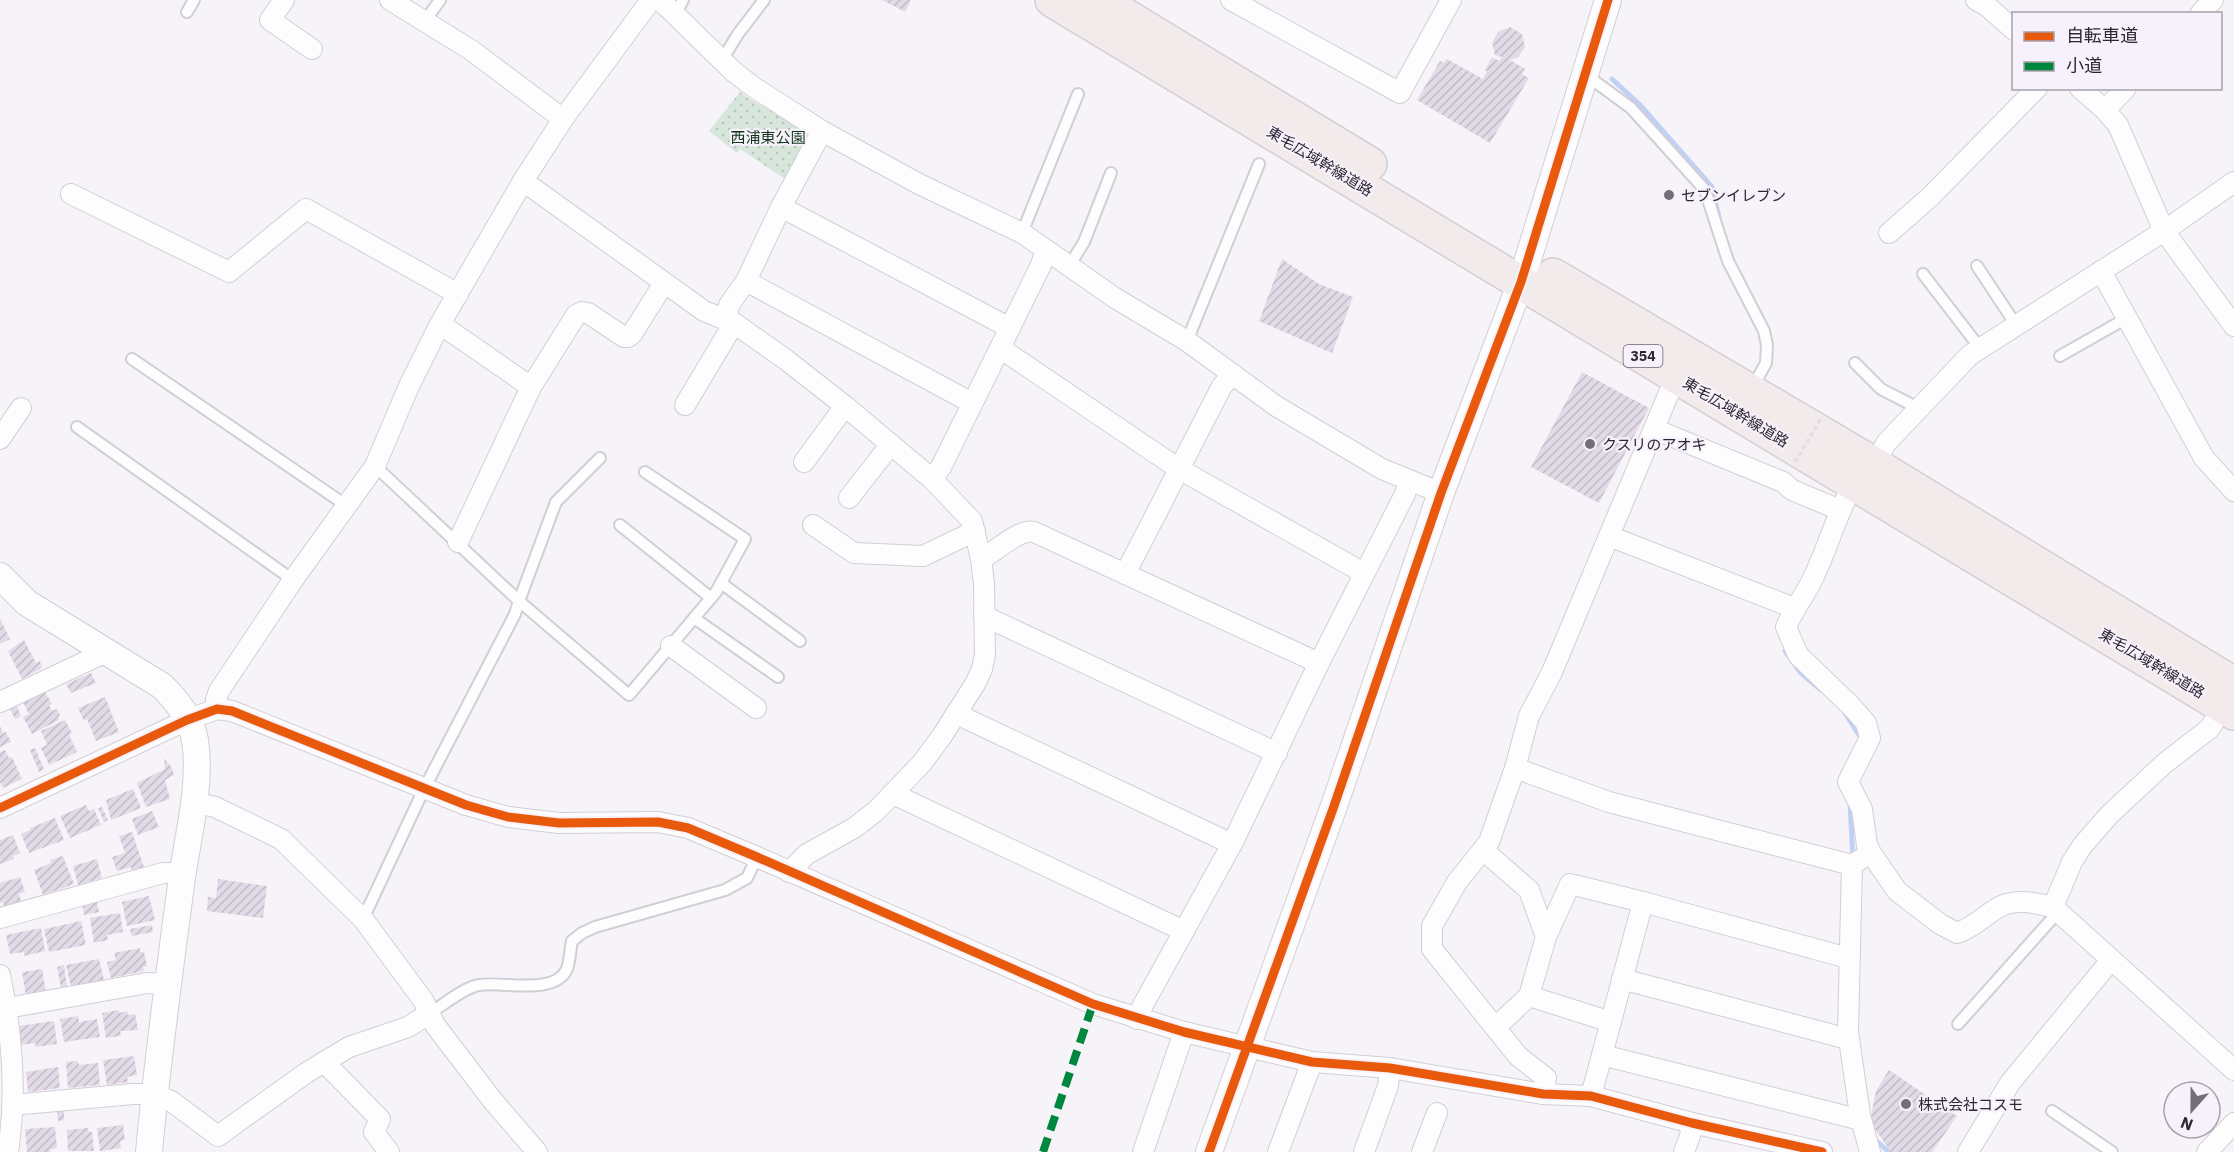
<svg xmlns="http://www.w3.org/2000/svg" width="2234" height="1152" font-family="'IBM Plex Sans','Noto Sans JP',sans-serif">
<defs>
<pattern id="park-dots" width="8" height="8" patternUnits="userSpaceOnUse" patternTransform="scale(1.5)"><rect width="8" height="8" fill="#d7e6db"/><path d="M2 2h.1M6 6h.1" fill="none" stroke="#b9c5bc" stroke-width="1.8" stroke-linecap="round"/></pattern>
<pattern id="building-hatch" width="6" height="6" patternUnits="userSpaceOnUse" patternTransform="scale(1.5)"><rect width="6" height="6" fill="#e2dbe7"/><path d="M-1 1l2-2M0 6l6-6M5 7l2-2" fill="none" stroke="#c2bcc7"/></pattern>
</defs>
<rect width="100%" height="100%" fill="#f6f3f9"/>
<path fill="url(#park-dots)" d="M 740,92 C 759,107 780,113 800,127 L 801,150 L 785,179 L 740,149 L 737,153 L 709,131 Z"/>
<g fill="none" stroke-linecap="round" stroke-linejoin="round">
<g stroke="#c1d1f6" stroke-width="5">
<polyline points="1612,79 1640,105 1712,187 1719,218"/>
<polyline points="1785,651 1800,672 1821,690"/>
<polyline points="1845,713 1861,738"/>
<polyline points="1850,803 1853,859"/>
<polyline points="1872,1137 1889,1152"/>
</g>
</g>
<g fill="url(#building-hatch)">
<polygon points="882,0 911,0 905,12"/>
<polygon points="1510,27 1522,34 1525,47 1518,57 1510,60 1525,69 1522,74 1529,78 1490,143 1417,100 1440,61 1444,63 1447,59 1483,79 1487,71 1485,70 1492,57 1499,61 1502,57 1495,55 1492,43 1498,32"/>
<polygon points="1282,259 1319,284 1353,297 1332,353 1259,321"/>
<polygon points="1582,372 1649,408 1599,503 1531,467"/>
<polygon points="0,619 10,639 0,644"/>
<polygon points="24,640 36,663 40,661 42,668 22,679 8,651"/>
<polygon points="91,673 96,683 71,693 66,684"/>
<polygon points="45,692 52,704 49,705 52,711 57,709 60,715 58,717 59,720 32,734 23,717 29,714 22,700"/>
<polygon points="105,697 119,732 96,741 87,719 84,721 78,708"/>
<polygon points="16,704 21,716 15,719 9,707"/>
<polygon points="65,720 72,733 69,735 77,752 49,765 41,748 47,745 41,731"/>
<polygon points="0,726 3,733 6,732 11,742 0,747"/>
<polygon points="35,748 44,769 39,772 30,750"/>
<polygon points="5,750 9,758 12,757 22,779 3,788 0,782 0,752"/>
<polygon points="164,758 172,768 174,775 165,780 170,799 146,807 137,783 165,769"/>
<polygon points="133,789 141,808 111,820 106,800"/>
<polygon points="86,805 89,811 94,809 101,825 70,838 60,816"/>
<polygon points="102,807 108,820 104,822 98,808"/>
<polygon points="152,811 159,827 138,835 132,819"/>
<polygon points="55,818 64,840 29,853 21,834 30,830 30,828"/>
<polygon points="132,832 144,867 132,871 131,867 117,871 112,857 125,853 119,836"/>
<polygon points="13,835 20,853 13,856 14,859 0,864 0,840"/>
<polygon points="63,856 74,884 43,895 34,870 51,863 50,860"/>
<polygon points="97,859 102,878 78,885 73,866"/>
<polygon points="20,877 25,892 19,894 21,901 4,906 3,902 0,903 0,883"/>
<polygon points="218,879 267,886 263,918 207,911 208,897 216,898"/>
<polygon points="149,896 155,920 127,926 122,902"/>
<polygon points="97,902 99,912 84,915 82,904"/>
<polygon points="120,913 123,932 107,935 108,940 94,943 90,918"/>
<polygon points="81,921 86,945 49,952 44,929"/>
<polygon points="152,925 153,932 132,936 130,929"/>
<polygon points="41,928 45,951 24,956 24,952 10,954 6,935"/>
<polygon points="140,948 140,952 144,952 147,966 143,967 144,971 111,978 107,962 116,960 114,953"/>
<polygon points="99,959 104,980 71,987 66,965"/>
<polygon points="64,965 67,987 61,988 57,967"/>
<polygon points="42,969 46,992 26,996 22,972"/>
<polygon points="119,1010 119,1013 127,1011 128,1015 135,1014 138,1030 120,1031 121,1036 106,1038 102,1013"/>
<polygon points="78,1016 79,1022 97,1019 100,1037 64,1042 60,1019"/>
<polygon points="54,1021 57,1044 36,1047 35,1043 21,1045 19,1026"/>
<polygon points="134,1056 137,1075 127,1077 128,1082 107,1085 103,1060"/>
<polygon points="78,1061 79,1065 98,1063 100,1085 68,1088 66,1062"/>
<polygon points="58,1067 60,1088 28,1092 26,1072"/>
<polygon points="1889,1070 1957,1116 1932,1152 1891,1152 1870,1122 1876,1091"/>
<polygon points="57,1110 64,1110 64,1120 58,1121"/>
<polygon points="123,1125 125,1140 120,1141 121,1148 100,1151 97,1128"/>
<polygon points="55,1127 57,1148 51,1149 50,1152 27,1152 25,1129"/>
<polygon points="88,1128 89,1132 92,1132 94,1151 68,1151 67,1130"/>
</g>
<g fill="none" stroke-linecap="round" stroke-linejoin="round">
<g stroke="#d2ced6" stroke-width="14">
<g id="service">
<polyline points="187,12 194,0"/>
<polyline points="675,15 683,0"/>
<polyline points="425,21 440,0"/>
<polyline points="722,60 738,34 764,0"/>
<polyline points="1586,75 1631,108 1705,190 1728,261 1764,331 1767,345 1766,363 1752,388"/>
<polyline points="1022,233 1078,94"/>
<polyline points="1069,266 1084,242 1111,173"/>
<polyline points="1977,266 2016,325"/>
<polyline points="1923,274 1980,348"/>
<polyline points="1187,341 1259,164"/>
<polyline points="2060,356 2127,318"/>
<polyline points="132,359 347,506"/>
<polyline points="1855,363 1881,389 1918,408"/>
<polyline points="77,427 293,580"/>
<polyline points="600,458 556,502 519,601 629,695 716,592 745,539 645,472"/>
<polyline points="620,525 711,598"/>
<polyline points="721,583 800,641"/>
<polyline points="694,618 778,677"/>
<polyline points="363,919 424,789 515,614 519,601 375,466"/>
<path d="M 430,1013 C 443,1005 465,987 479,985 C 502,981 555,996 567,969 C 570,961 570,950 572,941 L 582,933 L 595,927 L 725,890 L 747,878 L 757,857"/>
<polyline points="1958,1024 2058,912"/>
<polyline points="2052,1111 2112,1152"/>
</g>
</g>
<g stroke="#d2ced6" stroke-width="22">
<g id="minor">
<polyline points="284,0 270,20 312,49"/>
<polyline points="390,0 471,50 563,119"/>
<polyline points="660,0 734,72 755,88 822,131 919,184 1022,233 1115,298 1187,341 1276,406 1382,469 1441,493"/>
<polyline points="1231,0 1400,93 1451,0"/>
<polyline points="1976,0 1987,6 2014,30"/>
<polyline points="2200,14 2213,0"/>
<polyline points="2080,88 2105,110 2118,125 2164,231 2234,326"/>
<polyline points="2105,110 2126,88"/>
<polyline points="523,181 704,311 734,323 785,359 845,406 932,479 972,521 981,559 984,584 985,655 982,669 975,684 942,736 922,763 876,811 854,828 807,854 789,872"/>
<polyline points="71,194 229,272 306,209 458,294"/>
<polyline points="781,207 1010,328"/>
<polyline points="1889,233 1930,197 2037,88"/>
<polyline points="2101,271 2204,458 2234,491"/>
<polyline points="746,281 972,403"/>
<polyline points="726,320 729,305 746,281 781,207 822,131"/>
<polyline points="440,324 531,387 576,315 582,312 588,313 624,337 628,337 632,334 664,283"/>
<polyline points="1000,348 1179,469 1364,573"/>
<polyline points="685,405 734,323"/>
<polyline points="1654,429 1783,482 1792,490 1840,510"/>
<polyline points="0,439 21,408"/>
<polyline points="804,462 845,406"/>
<polyline points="1874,464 1887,442 1970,355 2164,231 2234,182"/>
<polyline points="932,479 941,467 1041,265 1046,250"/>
<path d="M 1853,484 C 1837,514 1829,544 1815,574 C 1807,593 1794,608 1786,627 L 1798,655 L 1851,706 L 1866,723 L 1870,738 L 1848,782 L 1862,809 L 1867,845 L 1871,853 L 1897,891 L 1940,924 L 1957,933 C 1977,927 1990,909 2006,904 C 2021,899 2038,904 2053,907 L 2234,1070"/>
<polyline points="849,498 891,444"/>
<polyline points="813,525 854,553 923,556 975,531"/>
<polyline points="1609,536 1794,608"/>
<polyline points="458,542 531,387"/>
<path d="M 981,559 C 996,552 1019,528 1034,532 L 1319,663"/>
<polyline points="1125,574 1222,386 1233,374"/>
<polyline points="984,616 1277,753"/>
<polyline points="671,646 756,708"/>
<polyline points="0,702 106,652"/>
<polyline points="217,709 216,700 219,691 293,580 375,466 409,386 440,324 523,181 563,119 651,0"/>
<polyline points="957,712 967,719 1232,844"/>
<polyline points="1515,768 1609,802 1852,865"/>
<polyline points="893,794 1184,931"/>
<polyline points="193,802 215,807 281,839 363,919 423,1000 435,1025 493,1101 537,1152"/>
<polyline points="0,808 187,720 217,709 232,711 466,805 508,817 559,823 658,822 688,828 757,857 1093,1004 1184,1032 1312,1062 1390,1068 1543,1094 1591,1096 1692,1123 1822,1152"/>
<polyline points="1483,850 1529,890 1546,937 1529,996 1496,1027"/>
<polyline points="1861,859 1852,865 1848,1032 1860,1115 1870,1152"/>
<polyline points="1643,902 1848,958"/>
<polyline points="2053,907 2072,862 2082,846 2110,814 2165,763 2209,729 2224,707"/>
<polyline points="0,918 163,873 183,873"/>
<polyline points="1546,937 1570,884 1643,902 1591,1096"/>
<path d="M 0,975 C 12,1032 17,1094 8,1152"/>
<polyline points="1622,979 1848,1039"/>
<polyline points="1529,996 1611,1022"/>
<polyline points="7,1008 147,983 168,984"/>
<polyline points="1137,1019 1143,1005 1232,844 1319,663 1405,494 1409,481"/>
<polyline points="1602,1055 1861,1120"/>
<polyline points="324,1062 380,1119 374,1132 389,1152"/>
<polyline points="1543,1094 1546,1078 1518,1056 1432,949 1432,926 1457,882 1489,842 1515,768 1529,716 1552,672 1676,376"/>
<polyline points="12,1105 133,1094 154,1094 171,1101 218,1136 306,1073 349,1047 408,1027 430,1013"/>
<polyline points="1143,1152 1184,1032"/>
<polyline points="1278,1152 1312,1062"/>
<polyline points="1364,1152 1388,1086 1390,1068"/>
<polyline points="1422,1152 1437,1113"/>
<polyline points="1684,1152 1690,1136 1692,1123"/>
<polyline points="1968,1152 2010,1083 2111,960"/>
<polyline points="2207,1152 2234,1123"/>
</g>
</g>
<g stroke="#d2ced6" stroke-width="28">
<g id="tertiary">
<path d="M 0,576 L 27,603 L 162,686 C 177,701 191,718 195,740 C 202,787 187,838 181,885 C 169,974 157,1063 149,1152"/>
<polyline points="1209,1152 1334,806 1441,493 1521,282 1608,0"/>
</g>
</g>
<g stroke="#d2d0d3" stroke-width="36">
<g id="trunk">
<polyline points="1052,0 2234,713"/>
<polyline points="1100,0 1370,164"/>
<polyline points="1553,275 1874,464 2234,684"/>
</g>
</g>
<use href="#service" stroke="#fefdfe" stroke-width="10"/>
<use href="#minor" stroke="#fefdfe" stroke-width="20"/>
<use href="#tertiary" stroke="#fefdfe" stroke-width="26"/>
<use href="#trunk" stroke="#f2eaeb" stroke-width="33"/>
<polyline stroke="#dfdee0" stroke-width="3" stroke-dasharray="4.5 3" stroke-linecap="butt" points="1795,462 1822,417"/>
<polyline stroke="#00873e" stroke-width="8" stroke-dasharray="15 8" stroke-linecap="butt" points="1043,1152 1093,1004"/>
<g stroke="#f7f1fb" stroke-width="13">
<g id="cycleway">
<polyline points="0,808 187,720 217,709 232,711 466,805 508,817 559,823 658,822 688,828 757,857 1093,1004 1184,1032 1312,1062 1390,1068 1543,1094 1591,1096 1692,1123 1822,1152"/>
<polyline points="1209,1152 1334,806 1441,493 1521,282 1608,0"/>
</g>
</g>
<use href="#cycleway" stroke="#e8590c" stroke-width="9"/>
</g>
<g fill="#736e77" stroke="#f7f1fb" stroke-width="2">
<circle cx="1669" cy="195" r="6"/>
<circle cx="1590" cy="444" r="6"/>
<circle cx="1906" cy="1104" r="6"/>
</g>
<g text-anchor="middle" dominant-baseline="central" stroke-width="4.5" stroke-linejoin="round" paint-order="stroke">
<rect fill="#f7f1fb" stroke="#6a646e" stroke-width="1.5" x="1623.5" y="345" width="39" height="22" rx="4.5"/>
<g font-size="14" font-weight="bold" fill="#2d2731">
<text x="1643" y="356">354</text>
</g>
<g font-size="15" fill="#10371c" stroke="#f7f1fb">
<text x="768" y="137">西浦東公園</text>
</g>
<g font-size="15" fill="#2d2731" stroke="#f7f1fb">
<text transform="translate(1320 161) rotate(31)">東毛広域幹線道路</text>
<text transform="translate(1736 412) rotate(31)">東毛広域幹線道路</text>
<text transform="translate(2152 663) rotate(31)">東毛広域幹線道路</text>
</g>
<g font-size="15" fill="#2d2731" stroke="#f7f1fb" text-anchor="start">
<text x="1681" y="195">セブンイレブン</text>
<text x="1602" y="444">クスリのアオキ</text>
<text x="1918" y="1104">株式会社コスモ</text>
</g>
</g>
<rect x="2012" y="12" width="210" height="78" fill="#f7f1fb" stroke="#a6a0aa" stroke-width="1.5"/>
<rect x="2024" y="32" width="30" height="9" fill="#e8590c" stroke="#a6a0aa" stroke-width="1.5"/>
<text x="2066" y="42" font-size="18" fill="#2d2731">自転車道</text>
<rect x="2024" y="62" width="30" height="9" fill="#00873e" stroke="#a6a0aa" stroke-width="1.5"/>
<text x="2066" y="72" font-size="18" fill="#2d2731">小道</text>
<g transform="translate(2192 1110) rotate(201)"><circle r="28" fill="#f7f1fb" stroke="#a6a0aa" stroke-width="1.5"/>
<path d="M0-4.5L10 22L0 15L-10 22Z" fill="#736e77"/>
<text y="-9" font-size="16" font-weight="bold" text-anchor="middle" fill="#2d2731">N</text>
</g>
</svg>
